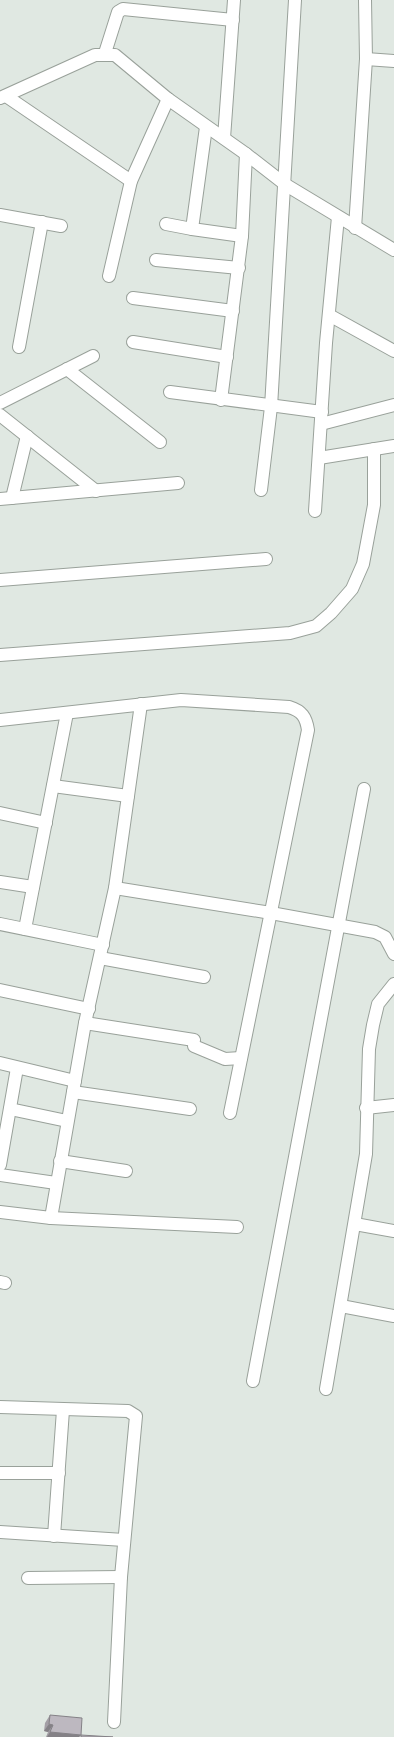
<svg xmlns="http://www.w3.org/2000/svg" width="394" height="1737" font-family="Ubuntu,sans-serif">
<rect width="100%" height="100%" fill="#e0e8e2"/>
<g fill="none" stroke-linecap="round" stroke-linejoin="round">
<g stroke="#99a19a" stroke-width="14">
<g id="minor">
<polyline points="105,53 118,12 123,9 233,20"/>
<polyline points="366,59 394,61"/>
<polyline points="6,96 131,181"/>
<polyline points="0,98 95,55 115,55 168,99 246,154 286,185 394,250"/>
<polyline points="206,127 192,229 242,236"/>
<polyline points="224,138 234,0"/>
<polyline points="0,215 61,226"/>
<polyline points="166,224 192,229"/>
<polyline points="355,228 366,59 365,0"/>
<polyline points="156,260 239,268"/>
<polyline points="109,276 131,181 168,99"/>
<polyline points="133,298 233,311"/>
<polyline points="329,315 394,351"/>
<polyline points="133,342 227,357"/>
<polyline points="19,347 42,222"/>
<polyline points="67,369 160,442"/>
<polyline points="170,392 322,412"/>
<polyline points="221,400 242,236 246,154"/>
<polyline points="0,403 93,356"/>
<polyline points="0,415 96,491"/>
<polyline points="321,424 394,405"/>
<polyline points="319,458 394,446"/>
<polyline points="261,490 271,407 295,0"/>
<polyline points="12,498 27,436"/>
<polyline points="0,499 178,483"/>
<polyline points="315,511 326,343 338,217"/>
<polyline points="0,580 266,559"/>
<polyline points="0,655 290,633 316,626 331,613 352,589 363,564 374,505 374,449"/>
<path d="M 0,720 L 181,700 L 289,707 C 302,711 306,717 308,730 L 230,1113"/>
<polyline points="53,786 128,796"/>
<polyline points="0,813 46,823"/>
<polyline points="0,882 33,887"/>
<polyline points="115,888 271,913 375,932 385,937 394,954"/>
<polyline points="0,924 103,945"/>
<polyline points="25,929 67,713"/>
<polyline points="100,958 204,977"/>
<polyline points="0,990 89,1009"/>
<polyline points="85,1023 194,1040"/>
<polyline points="194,1046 225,1059 241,1058"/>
<polyline points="0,1063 75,1081"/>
<polyline points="73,1092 190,1109"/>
<polyline points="366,1108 394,1105"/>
<polyline points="10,1109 67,1121"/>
<polyline points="60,1161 126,1171"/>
<polyline points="0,1165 17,1068"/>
<polyline points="0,1175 56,1183"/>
<polyline points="0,1212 51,1218 237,1227"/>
<polyline points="51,1218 85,1023 115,888 141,704"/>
<polyline points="355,1224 394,1231"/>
<polyline points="0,1282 5,1283"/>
<polyline points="341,1306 394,1316"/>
<polyline points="253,1381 364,789"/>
<polyline points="326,1389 366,1154 369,1049 373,1025 378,1004 394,984"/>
<polyline points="0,1407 128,1411 136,1416 121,1577 114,1722"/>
<polyline points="0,1473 59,1473"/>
<polyline points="0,1532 124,1540"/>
<polyline points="54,1536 63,1410"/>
<polyline points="28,1578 121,1577"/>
</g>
</g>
<use href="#minor" stroke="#fff" stroke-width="12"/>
</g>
<polygon fill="#a39ea5" points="50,1715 81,1735 79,1737 46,1737 48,1732 44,1731 45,1723"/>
<g fill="#848186">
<polygon points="49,1724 53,1725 48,1732 44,1731"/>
<polygon points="50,1732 81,1735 79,1737 47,1737"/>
</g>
<g fill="#bdb8c0" stroke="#848186">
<polygon points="50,1715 82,1718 81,1735 50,1732 53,1725 49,1724"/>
<polygon points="81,1735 113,1737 81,1737"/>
</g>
</svg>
